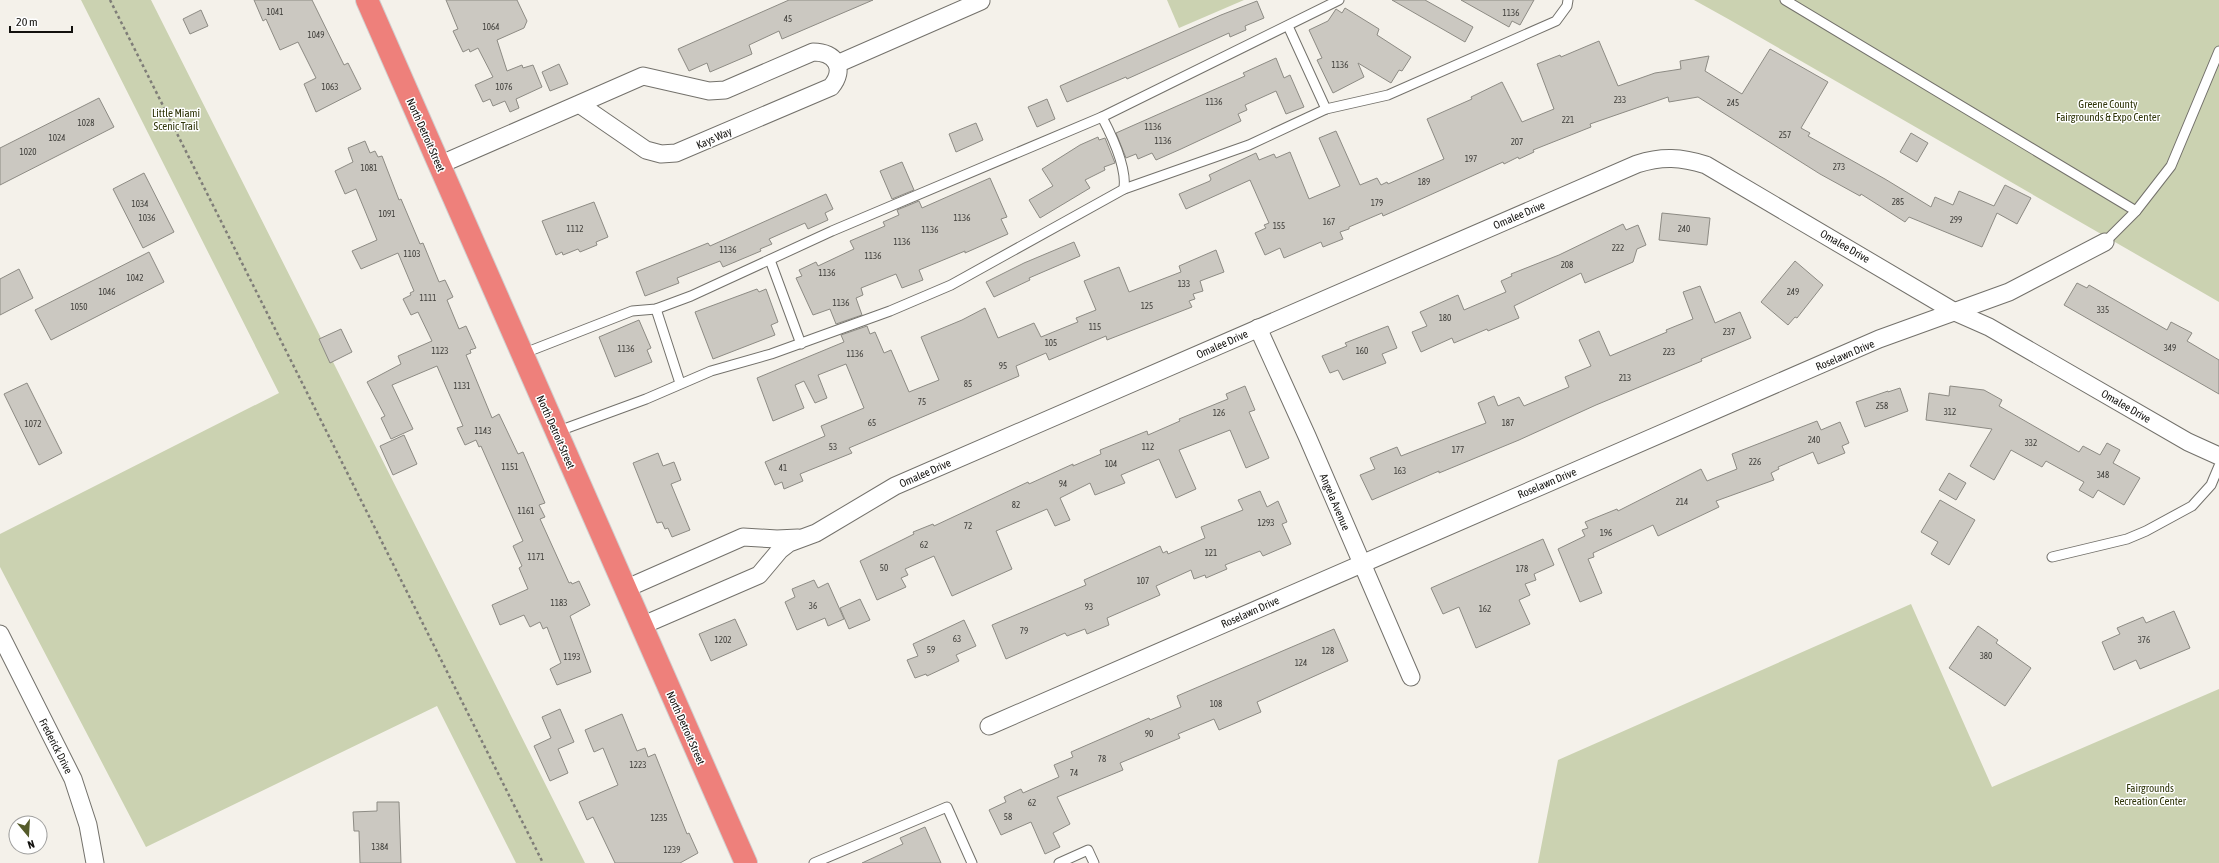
<svg xmlns="http://www.w3.org/2000/svg" width="2219" height="863" font-family="'Asap Condensed',sans-serif">
<rect width="100%" height="100%" fill="#f4f1ea"/>
<g fill="#cbd2b1">
<polygon points="81,0 151,0 585,863 516,863 437,706 146,847 0,567 0,534 279,393"/>
<polygon points="1167,0 1244,0 1179,28"/>
<polygon points="1694,0 2219,0 2219,302 1730,20"/>
<polygon points="1911,604 1992,787 2219,689 2219,863 1538,863 1558,760"/>
</g>
<g fill="#cbc8c1" stroke="#8d8b84">
<polygon points="254,0 312,0 344,65 348,63 361,89 316,112 304,84 316,78 298,42 280,50 266,19 263,21"/>
<polygon points="446,0 517,0 527,21 524,28 497,40 507,71 522,65 523,68 533,65 542,87 516,99 519,108 510,112 505,101 493,106 490,99 483,102 475,85 493,77 478,48 470,52 469,49 463,52 453,31 458,29"/>
<polygon points="789,0 873,0 782,39 779,31 749,45 752,54 710,72 707,63 689,71 678,49"/>
<polygon points="1392,0 1425,0 1473,27 1465,42"/>
<polygon points="1461,0 1534,0 1520,25 1512,21 1509,27"/>
<polygon points="1257,1 1264,18 1245,26 1246,30 1230,37 1229,33 1127,79 1126,77 1067,102 1060,86 1221,15"/>
<polygon points="1345,8 1379,29 1377,35 1411,57 1402,71 1399,70 1391,83 1358,63 1364,77 1333,93 1317,60 1322,58 1309,30 1328,21 1336,9 1342,13"/>
<polygon points="201,10 208,26 190,34 183,19"/>
<polygon points="1599,41 1618,86 1655,73 1681,69 1680,61 1709,56 1705,71 1742,94 1770,49 1828,82 1801,128 1810,133 1808,136 1885,179 1931,207 1935,197 1953,205 1959,191 1994,206 2005,185 2031,198 2017,224 1997,213 1982,247 1909,217 1905,222 1861,194 1860,196 1820,174 1698,97 1669,102 1668,97 1590,124 1591,127 1533,150 1534,152 1519,159 1518,157 1504,164 1503,162 1399,209 1383,216 1382,213 1349,227 1349,229 1340,232 1343,239 1323,247 1321,242 1284,258 1280,248 1265,255 1255,233 1266,228 1264,225 1269,223 1250,180 1186,209 1179,194 1210,181 1211,179 1209,175 1256,153 1259,160 1274,154 1276,158 1290,152 1309,199 1340,186 1319,138 1336,131 1360,185 1377,178 1381,185 1387,182 1388,184 1444,159 1427,119 1472,99 1471,97 1502,82 1522,122 1554,109 1537,64 1560,55 1561,57"/>
<polygon points="1276,58 1284,78 1290,75 1304,107 1286,114 1276,91 1245,105 1247,110 1238,114 1241,121 1181,149 1156,160 1152,153 1138,159 1136,154 1126,158 1116,133 1245,76 1243,73"/>
<polygon points="559,64 568,84 550,91 542,72"/>
<polygon points="99,98 114,127 0,185 0,148"/>
<polygon points="1047,99 1055,119 1037,127 1028,107"/>
<polygon points="976,123 983,140 956,152 949,134"/>
<polygon points="1911,133 1928,143 1917,162 1900,152"/>
<polygon points="1098,137 1099,140 1105,138 1115,163 1104,167 1105,170 1085,180 1090,188 1040,218 1029,200 1053,186 1042,169 1080,145"/>
<polygon points="365,141 370,153 375,151 378,157 382,156 399,200 401,199 420,244 423,243 439,282 445,280 453,297 447,300 459,329 466,326 476,348 470,350 471,353 466,355 492,418 499,414 518,454 523,452 545,503 539,505 545,517 540,519 569,583 571,582 572,584 579,581 590,605 570,616 591,672 557,685 550,669 561,663 547,627 543,629 540,622 530,627 524,615 500,625 492,605 528,589 519,568 522,566 513,546 523,541 481,446 479,447 476,440 465,445 457,428 463,426 437,366 392,385 413,429 391,439 381,418 385,416 367,382 401,364 398,356 432,341 418,312 411,315 403,299 411,295 410,293 414,291 398,253 361,269 352,251 377,240 356,189 345,194 335,171 353,162 348,148"/>
<polygon points="902,162 914,190 892,199 880,171"/>
<polygon points="144,173 174,232 143,248 113,189"/>
<polygon points="990,178 1007,217 1001,219 1008,234 965,253 965,251 919,270 923,280 902,288 896,274 861,288 863,295 856,298 862,315 836,324 830,309 813,315 796,278 802,276 799,270 816,262 818,266 854,249 850,241 885,226 883,222 899,215 897,210 919,201 922,208"/>
<polygon points="826,194 833,209 825,213 828,220 808,229 805,223 769,239 772,244 760,249 761,251 723,267 720,261 677,278 679,283 645,296 636,272 708,243 710,246"/>
<polygon points="594,202 608,237 596,242 597,245 580,252 578,249 563,255 562,252 556,255 542,221"/>
<polygon points="1662,213 1710,218 1707,245 1659,240"/>
<polygon points="1623,224 1626,230 1638,225 1646,245 1637,249 1633,262 1585,283 1581,273 1514,306 1519,318 1488,331 1487,329 1454,343 1452,338 1421,352 1412,332 1427,326 1420,312 1458,295 1464,310 1506,292 1501,281 1512,276 1511,274 1559,255"/>
<polygon points="1074,242 1080,256 1029,278 1030,280 994,297 986,282 1024,263"/>
<polygon points="1216,250 1224,272 1200,281 1203,291 1193,294 1195,299 1189,301 1192,307 1107,340 1106,336 1049,360 1046,353 1016,366 1019,376 849,448 852,453 800,474 803,481 784,489 782,482 775,485 765,462 825,436 821,426 864,408 846,364 818,375 827,398 815,403 804,381 795,385 804,408 773,421 757,378 844,342 841,335 867,326 870,334 875,332 884,353 891,350 909,392 939,380 921,337 962,320 985,308 998,338 1034,323 1041,337 1078,322 1076,318 1096,310 1084,281 1119,267 1129,292 1181,272 1179,266"/>
<polygon points="149,252 164,282 51,340 35,310"/>
<polygon points="1795,261 1823,285 1797,318 1795,317 1788,325 1761,302"/>
<polygon points="19,269 33,298 0,315 0,279"/>
<polygon points="2077,283 2087,288 2089,285 2167,330 2171,322 2192,333 2187,341 2219,360 2219,394 2064,305"/>
<polygon points="1700,286 1715,323 1740,312 1751,338 1701,359 1702,361 1596,405 1519,440 1439,473 1439,471 1372,500 1360,475 1375,469 1370,458 1397,447 1401,456 1486,423 1478,403 1494,396 1498,406 1519,397 1524,406 1569,387 1565,377 1591,366 1579,340 1599,331 1610,356 1667,332 1666,330 1693,319 1683,292"/>
<polygon points="757,289 759,292 766,289 778,322 771,325 775,335 713,359 695,312"/>
<polygon points="639,320 651,348 647,350 652,362 615,377 599,337"/>
<polygon points="1388,326 1397,348 1382,354 1386,363 1343,380 1338,370 1330,373 1322,356 1347,346 1345,343"/>
<polygon points="341,329 352,352 330,363 319,339"/>
<polygon points="27,383 62,453 39,465 4,394"/>
<polygon points="1245,386 1255,410 1249,412 1269,458 1246,468 1230,430 1179,450 1196,489 1176,498 1159,459 1121,475 1125,483 1095,495 1090,483 1060,498 1070,520 1055,526 1047,509 996,531 1012,569 952,596 934,556 905,569 908,575 901,578 906,587 877,600 860,561 914,534 913,532 933,524 934,526 1028,482 1029,484 1073,464 1073,466 1101,454 1100,450 1147,431 1148,435 1180,421 1179,419 1228,399 1226,394"/>
<polygon points="1950,386 1984,390 2002,400 1999,406 2079,452 2083,446 2100,455 2107,443 2120,450 2113,463 2140,478 2124,505 2098,490 2093,498 2079,490 2084,482 2046,461 2042,467 2011,450 1994,480 1970,466 1992,429 1926,420 1929,393 1949,396"/>
<polygon points="1900,388 1908,411 1865,427 1856,402 1888,391 1888,392"/>
<polygon points="1817,421 1821,430 1840,422 1849,443 1842,446 1845,453 1818,464 1813,452 1778,467 1779,469 1771,473 1774,480 1716,501 1719,507 1658,536 1653,525 1593,553 1594,557 1588,559 1602,593 1580,602 1558,549 1585,536 1582,530 1588,528 1585,522 1617,509 1618,511 1701,469 1707,481 1737,469 1732,454"/>
<polygon points="404,435 417,464 393,475 380,446"/>
<polygon points="658,453 663,466 674,462 681,480 671,484 690,530 672,537 668,528 665,529 662,522 657,523 633,463"/>
<polygon points="1949,473 1966,483 1956,500 1939,490"/>
<polygon points="1260,491 1267,507 1278,501 1287,522 1282,524 1291,544 1263,556 1260,551 1225,565 1227,569 1206,578 1205,575 1194,579 1191,570 1156,586 1160,595 1107,618 1109,625 1087,634 1085,629 1067,636 1065,633 1006,659 992,625 1086,585 1084,580 1160,546 1163,553 1167,551 1168,554 1205,538 1201,527 1243,510 1238,500"/>
<polygon points="1940,500 1975,520 1949,565 1931,554 1938,542 1921,532"/>
<polygon points="1543,539 1554,565 1534,574 1536,580 1525,584 1530,595 1519,600 1530,624 1476,648 1459,607 1443,614 1431,588"/>
<polygon points="814,580 818,588 828,583 844,619 828,626 825,618 797,630 785,602 795,597 792,589"/>
<polygon points="860,599 870,620 849,629 840,608"/>
<polygon points="2174,611 2190,648 2140,669 2136,660 2114,670 2102,642 2120,634 2117,628 2143,617 2146,623"/>
<polygon points="735,619 747,645 711,661 699,634"/>
<polygon points="964,620 976,646 956,655 959,661 927,676 926,674 915,678 907,660 918,656 913,644"/>
<polygon points="1978,626 1998,640 1996,643 2031,668 2005,706 1949,668"/>
<polygon points="1334,629 1348,661 1257,702 1261,712 1219,730 1214,719 1178,734 1180,738 1120,763 1123,770 1057,797 1070,824 1053,833 1060,847 1045,854 1031,822 1001,835 989,810 1006,802 1004,797 1021,789 1023,793 1059,777 1054,765 1073,757 1071,752 1149,718 1150,720 1181,707 1177,696"/>
<polygon points="560,709 574,742 558,749 568,773 550,781 534,746 551,738 542,717"/>
<polygon points="622,714 637,751 645,748 648,757 655,754 687,834 689,833 698,853 680,863 615,863 593,817 587,820 579,802 618,785 603,748 594,752 585,730"/>
<polygon points="377,802 399,802 401,863 360,863 359,831 354,831 353,812 377,811"/>
<polygon points="925,827 941,863 862,863 903,844 900,838"/>
</g>
<g fill="none" stroke-linecap="round" stroke-linejoin="round">
<g stroke="#73716b" stroke-width="11">
<g id="lane">
<polyline points="1785,0 2136,211"/>
<polyline points="1288,26 1326,109"/>
<path d="M 1102,117 C 1112,136 1127,167 1124,189"/>
<polyline points="2105,242 2136,211 2171,166 2219,51"/>
<polyline points="770,260 801,344"/>
<polyline points="656,309 680,383"/>
<polyline points="522,354 632,311 656,309 691,296 832,231 1102,117 1339,0"/>
<polyline points="556,432 646,399 711,371 771,354 890,311 951,285 1124,189 1249,145 1326,109 1388,95 1556,21 1567,6 1568,0"/>
<polyline points="2052,557 2127,539 2146,531 2192,506 2211,485 2219,466"/>
<polyline points="814,863 947,807 972,863"/>
<polyline points="1059,863 1088,850 1094,863"/>
</g>
</g>
<g stroke="#73716b" stroke-width="19">
<g id="street">
<polyline points="837,64 981,1"/>
<path d="M 439,165 L 579,104 L 646,150 L 661,154 L 676,153 L 831,87 C 846,69 836,52 813,52 L 725,90 L 709,91 L 643,76 L 579,104"/>
<polyline points="1258,328 1307,436 1411,677"/>
<polyline points="625,589 743,537 777,539 798,538"/>
<path d="M 641,626 L 759,575 L 780,550 L 789,543 L 816,533 L 895,486 L 1637,164 C 1662,156 1681,157 1706,165 L 1955,312 L 1989,327 L 2188,442 L 2219,456"/>
<polyline points="0,634 73,779 88,825 95,863"/>
<polyline points="989,726 1879,339 2009,292 2105,242"/>
</g>
</g>
<g stroke="#d0cfcf" stroke-width="24">
<polyline id="highway" points="367,0 746,863"/>
</g>
<polyline stroke="#7f7d78" stroke-width="2.5" stroke-dasharray="3 3" stroke-linecap="butt" points="110,0 543,863"/>
<use href="#lane" stroke="#fff" stroke-width="9"/>
<use href="#street" stroke="#fff" stroke-width="17"/>
<use href="#highway" stroke="#ee807b" stroke-width="22"/>
</g>
<g text-anchor="middle" dominant-baseline="central" stroke-width="3" stroke-linejoin="round" paint-order="stroke">
<g font-size="9" fill="#403f3b">
<text x="275" y="12">1041</text>
<text x="1511" y="13">1136</text>
<text x="788" y="19">45</text>
<text x="491" y="27">1064</text>
<text x="316" y="35">1049</text>
<text x="1340" y="65">1136</text>
<text x="330" y="87">1063</text>
<text x="504" y="87">1076</text>
<text x="1620" y="100">233</text>
<text x="1214" y="102">1136</text>
<text x="1733" y="103">245</text>
<text x="1568" y="120">221</text>
<text x="86" y="123">1028</text>
<text x="1153" y="127">1136</text>
<text x="1785" y="135">257</text>
<text x="57" y="138">1024</text>
<text x="1163" y="141">1136</text>
<text x="1517" y="142">207</text>
<text x="28" y="152">1020</text>
<text x="1471" y="159">197</text>
<text x="1839" y="167">273</text>
<text x="369" y="168">1081</text>
<text x="1424" y="182">189</text>
<text x="1898" y="202">285</text>
<text x="1377" y="203">179</text>
<text x="140" y="204">1034</text>
<text x="387" y="214">1091</text>
<text x="147" y="218">1036</text>
<text x="962" y="218">1136</text>
<text x="1956" y="220">299</text>
<text x="1329" y="222">167</text>
<text x="1279" y="226">155</text>
<text x="575" y="229">1112</text>
<text x="1684" y="229">240</text>
<text x="930" y="230">1136</text>
<text x="902" y="242">1136</text>
<text x="1618" y="248">222</text>
<text x="728" y="250">1136</text>
<text x="412" y="254">1103</text>
<text x="873" y="256">1136</text>
<text x="1567" y="265">208</text>
<text x="827" y="273">1136</text>
<text x="135" y="278">1042</text>
<text x="1184" y="284">133</text>
<text x="107" y="292">1046</text>
<text x="1793" y="292">249</text>
<text x="428" y="298">1111</text>
<text x="841" y="303">1136</text>
<text x="1147" y="306">125</text>
<text x="79" y="307">1050</text>
<text x="2103" y="310">335</text>
<text x="1445" y="318">180</text>
<text x="1095" y="327">115</text>
<text x="1729" y="332">237</text>
<text x="1051" y="343">105</text>
<text x="2170" y="348">349</text>
<text x="626" y="349">1136</text>
<text x="440" y="351">1123</text>
<text x="1362" y="351">160</text>
<text x="1669" y="352">223</text>
<text x="855" y="354">1136</text>
<text x="1003" y="366">95</text>
<text x="1625" y="378">213</text>
<text x="968" y="384">85</text>
<text x="462" y="386">1131</text>
<text x="922" y="402">75</text>
<text x="1882" y="406">258</text>
<text x="1950" y="412">312</text>
<text x="1219" y="413">126</text>
<text x="872" y="423">65</text>
<text x="1508" y="423">187</text>
<text x="33" y="424">1072</text>
<text x="483" y="431">1143</text>
<text x="1814" y="440">240</text>
<text x="2031" y="443">332</text>
<text x="833" y="447">53</text>
<text x="1148" y="447">112</text>
<text x="1458" y="450">177</text>
<text x="1755" y="462">226</text>
<text x="1111" y="464">104</text>
<text x="510" y="467">1151</text>
<text x="783" y="468">41</text>
<text x="1400" y="471">163</text>
<text x="2103" y="475">348</text>
<text x="1063" y="484">94</text>
<text x="1682" y="502">214</text>
<text x="1016" y="505">82</text>
<text x="526" y="511">1161</text>
<text x="1266" y="523">1293</text>
<text x="968" y="526">72</text>
<text x="1606" y="533">196</text>
<text x="924" y="545">62</text>
<text x="1211" y="553">121</text>
<text x="536" y="557">1171</text>
<text x="884" y="568">50</text>
<text x="1522" y="569">178</text>
<text x="1143" y="581">107</text>
<text x="559" y="603">1183</text>
<text x="813" y="606">36</text>
<text x="1089" y="607">93</text>
<text x="1485" y="609">162</text>
<text x="1024" y="631">79</text>
<text x="957" y="639">63</text>
<text x="723" y="640">1202</text>
<text x="2144" y="640">376</text>
<text x="931" y="650">59</text>
<text x="1328" y="651">128</text>
<text x="1986" y="656">380</text>
<text x="572" y="657">1193</text>
<text x="1301" y="663">124</text>
<text x="1216" y="704">108</text>
<text x="1149" y="734">90</text>
<text x="1102" y="759">78</text>
<text x="638" y="765">1223</text>
<text x="1074" y="773">74</text>
<text x="1032" y="803">62</text>
<text x="1008" y="817">58</text>
<text x="659" y="818">1235</text>
<text x="380" y="847">1384</text>
<text x="672" y="850">1239</text>
</g>
<g font-size="11" fill="#2e3408" stroke="#fff">
<text x="2108" y="104">Greene County<tspan x="2108" dy="13">Fairgrounds &amp; Expo Center</tspan></text>
<text x="176" y="113">Little Miami<tspan x="176" dy="13">Scenic Trail</tspan></text>
<text x="2150" y="788">Fairgrounds<tspan x="2150" dy="13">Recreation Center</tspan></text>
</g>
<g font-size="11" fill="#12110e" stroke="#fff">
<text transform="translate(426 135) rotate(66)">North Detroit Street</text>
<text transform="translate(714 138) rotate(-24)">Kays Way</text>
<text transform="translate(1519 215) rotate(-23)">Omalee Drive</text>
<text transform="translate(1845 246) rotate(30)">Omalee Drive</text>
<text transform="translate(1222 344) rotate(-24)">Omalee Drive</text>
<text transform="translate(1845 355) rotate(-23)">Roselawn Drive</text>
<text transform="translate(2126 406) rotate(30)">Omalee Drive</text>
<text transform="translate(556 432) rotate(66)">North Detroit Street</text>
<text transform="translate(925 473) rotate(-24)">Omalee Drive</text>
<text transform="translate(1547 483) rotate(-23)">Roselawn Drive</text>
<text transform="translate(1335 502) rotate(67)">Angela Avenue</text>
<text transform="translate(1250 612) rotate(-24)">Roselawn Drive</text>
<text transform="translate(686 728) rotate(66)">North Detroit Street</text>
<text transform="translate(56 746) rotate(63)">Frederick Drive</text>
</g>
</g>
<g transform="translate(28 835) rotate(162)"><circle r="19" fill="#ffffff" stroke="#a0a09f"/>
<path d="M0-3L7 15L0 10L-7 15Z" fill="#555b2a"/>
<text y="-6" font-size="11" font-weight="bold" text-anchor="middle" fill="#12110e">N</text>
</g>
<path d="M10 26v6h62v-6" fill="none" stroke="#12110e" stroke-width="2"/>
<text x="16" y="26" font-size="12" fill="#12110e" stroke="#ffffff" stroke-width="3" paint-order="stroke">20 m</text>
</svg>
